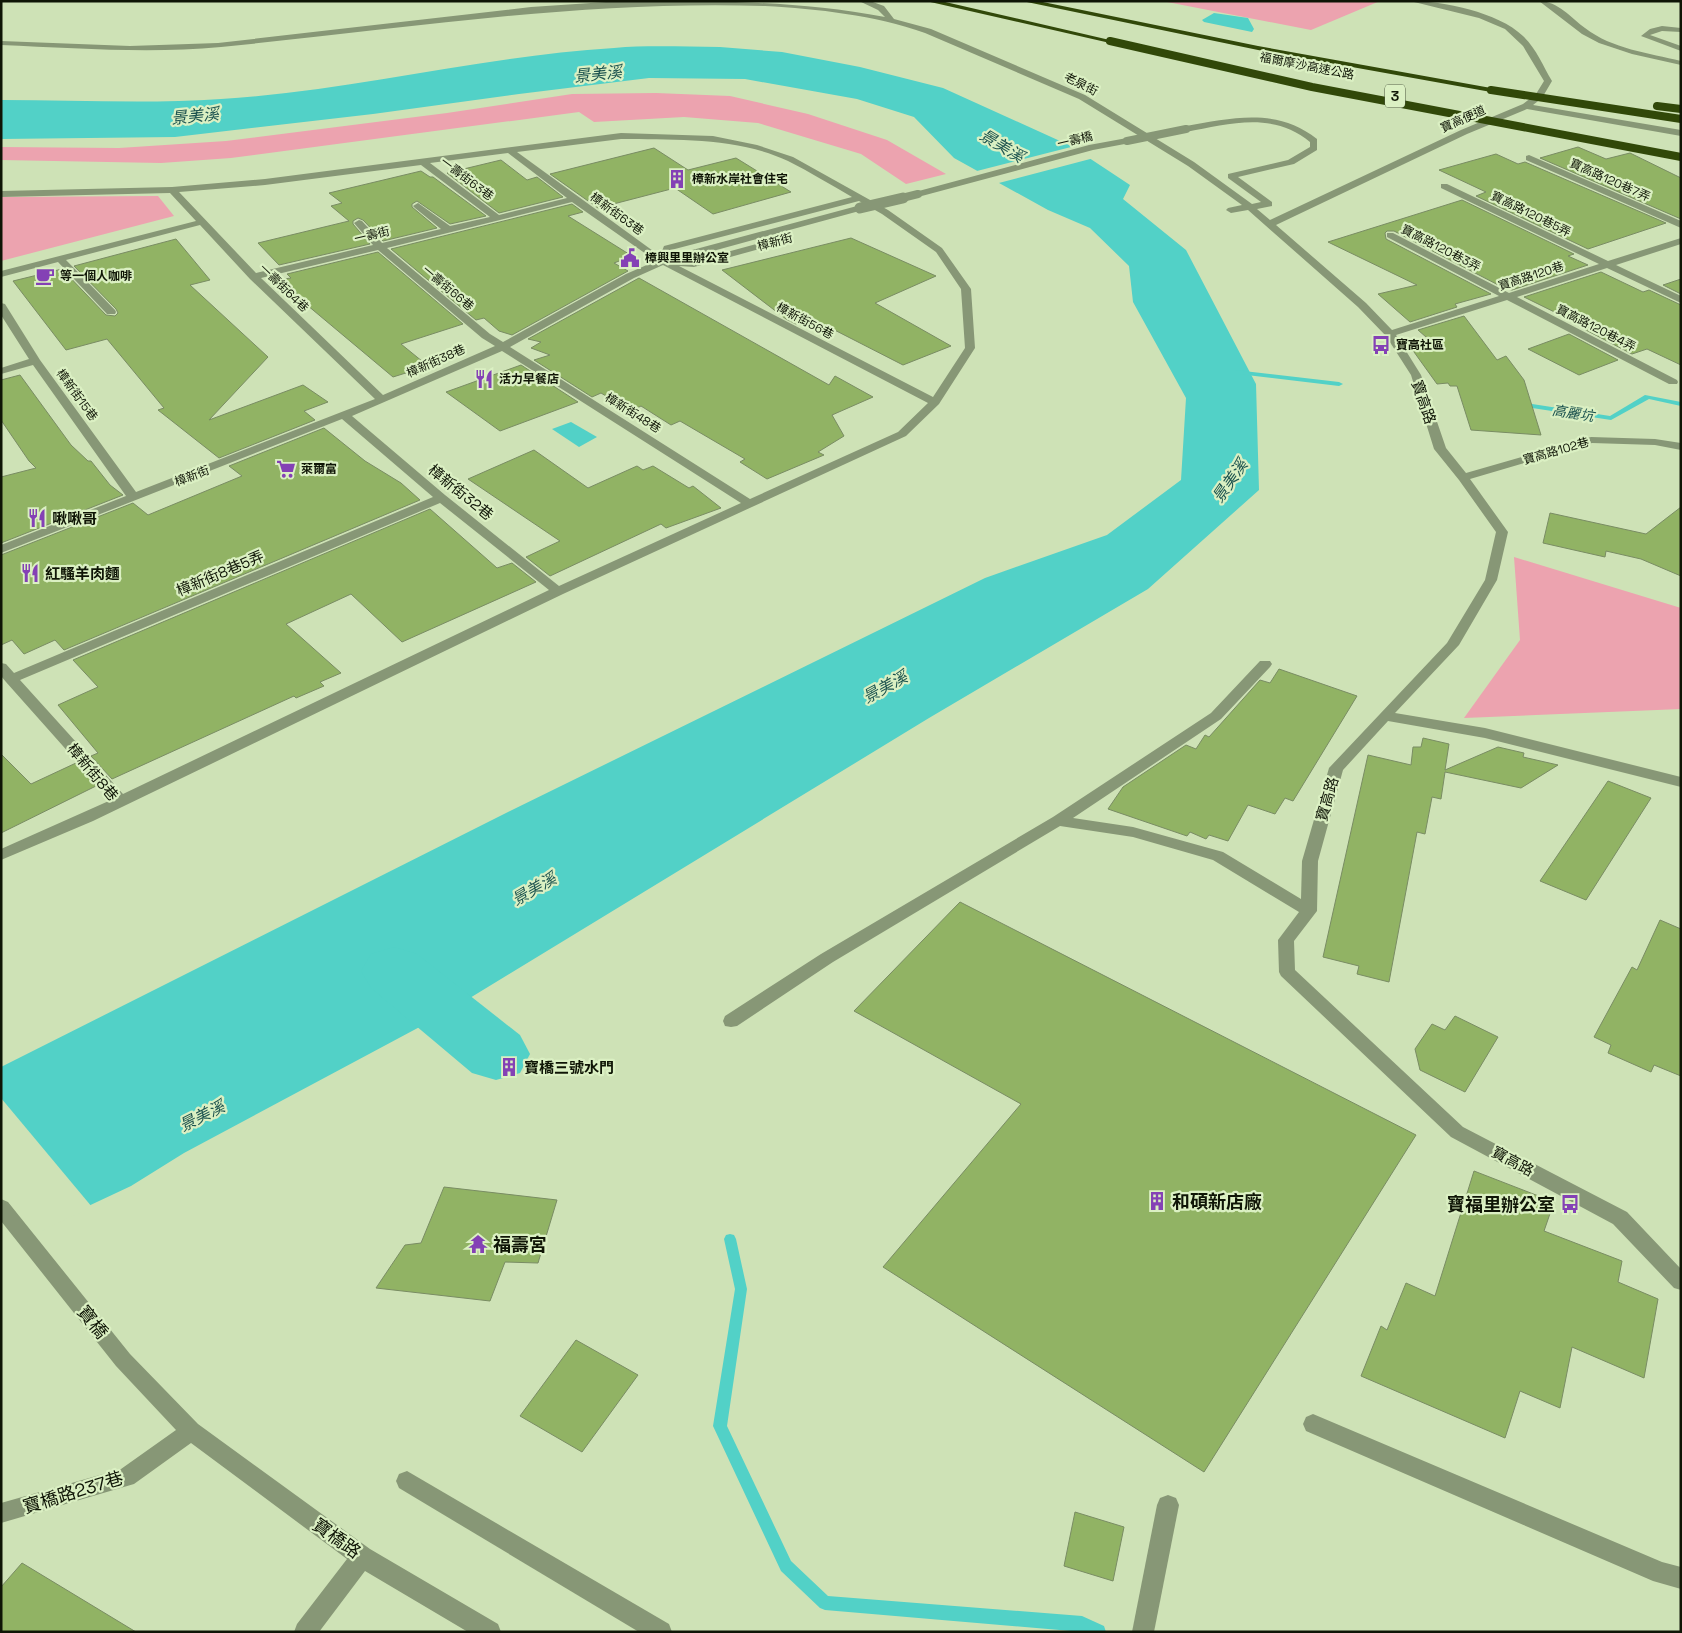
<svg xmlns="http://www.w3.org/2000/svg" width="1682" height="1633" font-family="'Space Grotesk','Noto Sans TC',sans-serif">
<rect width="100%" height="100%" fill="#cee2b6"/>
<g fill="#eca3af">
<polygon points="1162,1 1380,1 1311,30"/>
<polygon points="656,93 730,96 808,114 887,140 946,174 906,184 861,154 758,123 684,117 594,122 579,112 231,158 161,163 1,160 1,147 119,148 226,141 447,113 572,94"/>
<polygon points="158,196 174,216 1,261 1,197"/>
<polygon points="1514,557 1681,608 1681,709 1464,718 1520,640"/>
</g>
<g fill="#52d1c7">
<polygon points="1214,13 1248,18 1254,29 1252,32 1204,22 1202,20"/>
<path d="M 720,47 L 782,52 L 860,67 L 943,88 L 1071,146 L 1130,185 L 1123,199 L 1186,250 L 1256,384 L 1259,490 L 1148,589 L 929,718 L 442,1015 L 184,1153 L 131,1186 L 1,1247 L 1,1067 L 506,813 L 985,578 L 1107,535 L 1181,480 L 1186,398 L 1133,302 L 1129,266 L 1090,228 L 1048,210 L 954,158 L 914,117 L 857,99 L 745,79 L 649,78 L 519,94 L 373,114 L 175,137 L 1,139 L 1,100 C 74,100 148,104 221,99 C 353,91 482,56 614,48 C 649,45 685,47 720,47 Z"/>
<polygon points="571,422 597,437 579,447 552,429"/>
</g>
<g fill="#cee2b6">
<polygon points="1075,146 1094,158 995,184 973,172"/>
<polygon points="1,1098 92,1207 1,1250"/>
</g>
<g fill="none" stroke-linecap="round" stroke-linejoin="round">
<g fill="#52d1c7" fill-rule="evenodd">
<polygon points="1235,370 1339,382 1343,384 1339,386 1238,374 1235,374"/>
<polygon points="1645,395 1681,402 1681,406 1649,399 1611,420 1519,406 1515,404 1519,402 1610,416"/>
<polygon points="730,1234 734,1235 736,1239 747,1289 727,1426 791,1561 828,1596 1082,1616 1104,1626 1106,1632 1083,1632 825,1610 820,1608 781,1571 713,1426 735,1289 724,1239 726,1235"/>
</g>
<polygon fill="#52d1c7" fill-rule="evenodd" points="394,947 417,954 520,1035 530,1054 520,1073 496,1080 472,1073 371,988 361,971 371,954"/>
</g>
<g fill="#91b364" stroke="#798c63">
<polygon points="1578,147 1606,159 1630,153 1681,178 1681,219 1540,158"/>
<polygon points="654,148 688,170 736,158 791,192 713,214 675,188 598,208 550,174"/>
<polygon points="1496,154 1518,164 1525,162 1666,223 1588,249 1476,196 1486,192 1439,170"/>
<polygon points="501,160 527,180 537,177 563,197 499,213 447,173"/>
<polygon points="421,171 430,177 433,177 486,216 450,224 417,201 412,204 412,207 437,228 383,241 363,220 358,218 353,221 353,224 370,244 279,265 258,243 349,221 331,206 342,203 329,193"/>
<polygon points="1462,200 1574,254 1568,256 1588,265 1512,290 1506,289 1394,231 1387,231 1385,233 1386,239 1491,294 1455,304 1457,307 1410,322 1378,294 1417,285 1328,242"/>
<polygon points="572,204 583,212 568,216 632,256 614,263 628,271 512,335 499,331 484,318 476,320 391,249"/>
<polygon points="851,238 936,276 875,303 951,346 903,365 813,319 796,324 786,319 722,270"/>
<polygon points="176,239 210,280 190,285 268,357 209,420 303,385 328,402 304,411 315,420 219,458 158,410 164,408 107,339 66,350 13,281 62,269 106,315 115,316 118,313 116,309 74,266"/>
<polygon points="378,252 463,324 401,344 428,366 393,377 307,305 284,279 291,278 287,274"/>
<polygon points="1601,272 1643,292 1649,290 1681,305 1681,365 1647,349 1632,354 1584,329 1587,328 1524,297"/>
<polygon points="639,278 829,385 835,376 873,397 832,415 844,436 818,452 824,455 767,479 740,462 745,459 680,421 671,425 641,406 631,411 601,393 592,397 534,360 550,355 531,348 541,342 528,339"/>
<polygon points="1681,279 1681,294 1663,285"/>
<polygon points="1464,316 1497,360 1506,356 1524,380 1541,435 1471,430 1457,386 1450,386 1448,383 1437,384 1409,345 1434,344 1418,330"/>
<polygon points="1569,334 1618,360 1579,375 1528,349"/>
<polygon points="521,365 578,402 500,431 446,392"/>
<polygon points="20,375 71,445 88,461 91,461 110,485 123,495 1,543 1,477 36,468 29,461 1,420 1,380"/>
<polygon points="324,428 365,461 401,483 420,500 64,650 55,640 24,654 12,640 1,645 1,555 133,503 148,515 242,476 229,466"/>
<polygon points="534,450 588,488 637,466 643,470 653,466 689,488 693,486 721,508 666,528 661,524 550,576 526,557 560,541 468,479"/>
<polygon points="1681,507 1681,576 1641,559 1606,551 1605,557 1543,543 1550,513 1646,534"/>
<polygon points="430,509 497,568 512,563 536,582 402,642 351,594 286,624 341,673 320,682 324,686 296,698 294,696 112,779 91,756 98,753 58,705 98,687 73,660"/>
<polygon points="1279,669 1357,696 1293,801 1285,798 1275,814 1248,805 1228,841 1209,835 1206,839 1190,832 1187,836 1108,809 1123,787 1186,745 1196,749 1205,735 1209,737 1260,680 1270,683"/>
<polygon points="1423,738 1449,744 1445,770 1498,747 1524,753 1523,757 1558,765 1521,788 1445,772 1441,799 1432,797 1425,834 1417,832 1389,982 1357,974 1359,966 1323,957 1368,755 1411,765 1413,747 1421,747"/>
<polygon points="1,754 31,784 76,763 96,786 1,833"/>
<polygon points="1608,781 1651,798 1586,900 1540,881"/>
<polygon points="960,902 1416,1135 1204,1472 883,1267 1021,1104 854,1011"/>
<polygon points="1660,920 1681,929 1681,1076 1654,1065 1651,1072 1608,1053 1611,1045 1594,1037 1632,967 1637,970"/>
<polygon points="1455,1016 1498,1037 1465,1092 1420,1070 1415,1049 1432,1024 1445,1030"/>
<polygon points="1474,1171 1554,1202 1544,1231 1622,1261 1618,1282 1658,1299 1644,1378 1572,1347 1560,1408 1520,1391 1505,1438 1361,1376 1381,1326 1387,1330 1406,1283 1435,1296"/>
<polygon points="444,1187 557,1200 538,1263 505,1262 490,1301 376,1288 405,1245 421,1243"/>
<polygon points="576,1340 638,1375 582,1452 520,1416"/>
<polygon points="1075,1512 1124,1527 1113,1581 1064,1566"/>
<polygon points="22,1563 136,1632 1,1632 1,1587"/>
</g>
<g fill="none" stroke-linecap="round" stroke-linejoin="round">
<g fill="#879776" fill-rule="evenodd">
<path d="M 621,1 C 712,1 794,0 885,17 L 878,10 L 859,1 L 870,1 L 884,6 L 894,19 L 931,29 L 1085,95 L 1194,162 L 1252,204 L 1261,202 L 1228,178 L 1228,174 L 1288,160 L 1310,147 L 1310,142 C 1273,111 1229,124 1186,132 L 1182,129 L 1186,126 C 1232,118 1277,107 1317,139 L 1317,150 L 1294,164 L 1238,177 L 1272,202 L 1272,206 L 1257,209 L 1270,220 L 1461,130 L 1523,104 L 1536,94 L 1544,81 L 1523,46 L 1505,29 L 1479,18 L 1410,1 C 1443,1 1498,12 1523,36 C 1536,48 1543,66 1552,81 L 1542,98 L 1533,105 L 1681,130 L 1681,136 L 1527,109 L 1467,134 L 1276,225 L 1366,303 L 1392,330 L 1499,296 L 1387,237 L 1387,233 L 1393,233 L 1509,293 L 1599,264 L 1441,188 L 1441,184 L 1447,184 L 1608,261 L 1681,238 L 1681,244 L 1616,265 L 1681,296 L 1681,303 L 1607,268 L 1517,297 L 1677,380 L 1678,382 L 1677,384 L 1669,384 L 1507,300 L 1396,335 L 1421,375 L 1446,448 L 1466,473 L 1591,437 L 1655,439 L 1681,443 L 1681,450 L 1655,445 L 1592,443 L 1470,479 L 1508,532 L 1497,580 L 1459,645 L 1395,713 L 1485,728 L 1681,777 L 1681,787 L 1485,738 L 1388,721 L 1343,770 L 1318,861 L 1317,911 L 1294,941 L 1295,970 L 1463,1127 L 1627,1212 L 1681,1269 L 1681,1290 L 1674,1288 L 1613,1224 L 1451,1137 L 1281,976 L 1279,972 L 1278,940 L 1299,912 L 1213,860 L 1133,837 L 1060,826 L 833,962 L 737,1026 L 731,1027 L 725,1026 L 723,1021 L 725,1016 L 821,954 L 1053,817 L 1211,713 L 1260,661 L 1270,661 L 1272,664 L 1270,667 L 1221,719 L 1073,818 L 1133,827 L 1223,852 L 1301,899 L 1302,861 L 1329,768 L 1447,643 L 1485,580 L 1496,532 L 1459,480 L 1434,449 L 1411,375 L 1386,336 L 1358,307 L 1248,210 L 1231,213 L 1226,210 L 1228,208 L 1242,205 L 1188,166 L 1079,99 L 925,33 C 874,15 818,9 765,6 C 582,0 402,29 221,47 C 148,54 74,48 1,45 L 1,41 L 130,46 L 218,43 L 531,7 Z"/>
<path d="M 1539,1 C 1558,1 1571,18 1585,28 C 1612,49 1649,53 1681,61 L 1681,65 L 1632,54 L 1599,43 L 1582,34 Z"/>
<polygon points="1662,26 1681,28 1681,32 1662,31 1650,35 1681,46 1681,51 1641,36 1650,29"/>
<path d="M 621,133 L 713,136 L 757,145 L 793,157 L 888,210 L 942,248 L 971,289 L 975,348 L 939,404 L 906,436 L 563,594 L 93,821 L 1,860 L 1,849 L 111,800 L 6,682 L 1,676 L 1,663 L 6,664 L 14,673 L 433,497 L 342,419 L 1,553 L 1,545 L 126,496 L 33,365 L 1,374 L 1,368 L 29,359 L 1,315 L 1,303 L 5,304 L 40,360 L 136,492 L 375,399 L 250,279 L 200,225 L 66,260 L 115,310 L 116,312 L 115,314 L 107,314 L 58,262 L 1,277 L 1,271 L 196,221 L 170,193 L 1,197 L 1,191 L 172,187 L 265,179 ZM 621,139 C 676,140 737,137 788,161 C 810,172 831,185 852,197 L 664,246 L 660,256 L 517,152 ZM 508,153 L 567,198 L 499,215 L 430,163 ZM 421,165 L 490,217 L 450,226 L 418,203 L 413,206 L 415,208 L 441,229 L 382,243 L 362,221 L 359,220 L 354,223 L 373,245 L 256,273 L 179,192 L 265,185 ZM 859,201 L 882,214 L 936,252 L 961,289 L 965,348 L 933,397 L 679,266 L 694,267 L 763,248 L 763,244 L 760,243 L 694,261 L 680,260 L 863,210 L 863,206 L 857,206 L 670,256 L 671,250 ZM 572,202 L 656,261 L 626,274 L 503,342 L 490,334 L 387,248 ZM 378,250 L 482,338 L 495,346 L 383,395 L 261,278 ZM 663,265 L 928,403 L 898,432 L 750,499 L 510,347 L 634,278 ZM 502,351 L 741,503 L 559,586 L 445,495 L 352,416 ZM 440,503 L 549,590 L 123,794 L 20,680 Z"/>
<polygon points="1127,138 1131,141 1130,143 1093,150 918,197 913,194 915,192 1089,145"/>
<polygon points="1529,155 1681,221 1681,228 1526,160 1526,156"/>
<polygon points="1,1199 8,1202 130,1354 198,1424 370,1549 498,1624 501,1632 468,1632 365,1571 319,1632 294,1632 297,1624 347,1559 191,1443 134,1484 1,1523 1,1503 121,1469 176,1430 116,1366 1,1221"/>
<polygon points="1313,1414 1662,1562 1681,1567 1681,1589 1653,1581 1306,1431 1303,1424 1306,1417"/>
<polygon points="407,1471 669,1624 672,1632 639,1632 399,1488 396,1481 399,1474"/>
<polygon points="1168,1495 1176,1498 1179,1505 1154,1632 1132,1632 1157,1505 1160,1498"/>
</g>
<g fill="#314809" fill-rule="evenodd">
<polygon points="926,1 941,1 1114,41 1110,43"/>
<polygon points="1022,1 1038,1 1258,46 1491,88 1495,90 1491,92 1258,50"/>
</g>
<g stroke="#879776" stroke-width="8">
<polyline points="1127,141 1186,129"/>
<polyline points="898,199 918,194"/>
</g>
<polyline stroke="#879776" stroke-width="11" points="860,208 903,198"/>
<g stroke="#314809" stroke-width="8">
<polyline points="1110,41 1312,87 1681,157"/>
<polyline points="1491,90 1681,119"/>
<polyline points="1657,106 1681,109"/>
</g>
</g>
<defs>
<g id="building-bare" transform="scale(1.5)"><path d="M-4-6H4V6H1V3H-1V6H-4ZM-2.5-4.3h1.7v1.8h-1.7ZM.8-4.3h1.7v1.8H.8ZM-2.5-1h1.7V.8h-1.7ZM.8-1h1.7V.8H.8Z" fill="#8441b5" stroke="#dbf0c3" stroke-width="2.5" paint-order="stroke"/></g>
<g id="civic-bare" transform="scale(1.5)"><path d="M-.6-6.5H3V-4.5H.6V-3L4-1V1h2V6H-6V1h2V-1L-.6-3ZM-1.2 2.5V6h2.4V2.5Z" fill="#8441b5" stroke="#dbf0c3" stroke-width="2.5" paint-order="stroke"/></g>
<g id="cafe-bare" transform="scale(1.5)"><path d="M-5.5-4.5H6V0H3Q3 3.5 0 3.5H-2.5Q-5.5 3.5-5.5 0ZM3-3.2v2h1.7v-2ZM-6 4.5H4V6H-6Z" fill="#8441b5" stroke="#dbf0c3" stroke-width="2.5" paint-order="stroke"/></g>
<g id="bus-bare" transform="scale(1.5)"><path d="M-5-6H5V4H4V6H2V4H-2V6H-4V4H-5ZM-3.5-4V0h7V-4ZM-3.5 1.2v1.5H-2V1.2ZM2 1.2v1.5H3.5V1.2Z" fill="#8441b5" stroke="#dbf0c3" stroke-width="2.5" paint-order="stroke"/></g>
<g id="restaurant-bare" transform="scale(1.5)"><path d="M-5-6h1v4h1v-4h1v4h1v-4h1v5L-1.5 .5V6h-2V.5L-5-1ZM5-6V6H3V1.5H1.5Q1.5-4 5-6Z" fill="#8441b5" stroke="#dbf0c3" stroke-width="2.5" paint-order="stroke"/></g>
<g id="supermarket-bare" transform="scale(1.5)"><path d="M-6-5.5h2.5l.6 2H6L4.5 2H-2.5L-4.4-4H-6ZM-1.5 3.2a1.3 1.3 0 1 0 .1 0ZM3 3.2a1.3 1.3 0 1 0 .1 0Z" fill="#8441b5" stroke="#dbf0c3" stroke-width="2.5" paint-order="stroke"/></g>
<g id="temple-bare" transform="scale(1.5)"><path d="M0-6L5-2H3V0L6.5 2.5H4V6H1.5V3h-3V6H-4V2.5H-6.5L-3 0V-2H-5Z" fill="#8441b5" stroke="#dbf0c3" stroke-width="2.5" paint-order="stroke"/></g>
</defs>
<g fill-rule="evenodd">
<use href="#building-bare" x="677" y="179"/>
<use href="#civic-bare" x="630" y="258"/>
<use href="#cafe-bare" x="45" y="276"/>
<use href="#bus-bare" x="1381" y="345"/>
<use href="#restaurant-bare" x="484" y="379"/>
<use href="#supermarket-bare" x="286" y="469"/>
<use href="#restaurant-bare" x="37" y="518"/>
<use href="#restaurant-bare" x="30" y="573"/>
<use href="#building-bare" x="509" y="1067"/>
<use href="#building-bare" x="1157" y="1201"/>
<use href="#bus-bare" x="1570" y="1204"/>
<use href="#temple-bare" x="478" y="1244"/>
</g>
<g text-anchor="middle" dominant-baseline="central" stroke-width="4.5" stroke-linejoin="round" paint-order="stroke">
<g font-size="12" fill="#0f1506" stroke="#dbf0c3">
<text transform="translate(1307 66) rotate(11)">福爾摩沙高速公路</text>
<text transform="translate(1081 84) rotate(27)">老泉街</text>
<text transform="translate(1463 119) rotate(-24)">寶高便道</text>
<text transform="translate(1075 140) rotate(-14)">一壽橋</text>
<text transform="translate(467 179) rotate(37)">一壽街63巷</text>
<text transform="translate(1610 180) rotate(24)">寶高路120巷7弄</text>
<text transform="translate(617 214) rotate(36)">樟新街63巷</text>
<text transform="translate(1531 214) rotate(26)">寶高路120巷5弄</text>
<text transform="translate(372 235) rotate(-14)">一壽街</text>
<text transform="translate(775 242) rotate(-15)">樟新街</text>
<text transform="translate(1441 248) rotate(27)">寶高路120巷3弄</text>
<text transform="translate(1531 276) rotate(-18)">寶高路120巷</text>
<text transform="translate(284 288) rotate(44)">一壽街64巷</text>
<text transform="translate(448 288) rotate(40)">一壽街66巷</text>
<text transform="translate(805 321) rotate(28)">樟新街56巷</text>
<text transform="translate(1596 328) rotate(27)">寶高路120巷4弄</text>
<text transform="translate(436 361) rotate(-24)">樟新街38巷</text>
<text transform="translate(77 395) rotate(54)">樟新街15巷</text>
<text transform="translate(633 413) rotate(32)">樟新街48巷</text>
<text transform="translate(1556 451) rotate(-16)">寶高路102巷</text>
<text transform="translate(192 476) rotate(-21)">樟新街</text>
</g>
<g font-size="12" font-weight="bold" fill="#0f1506" stroke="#dbf0c3" text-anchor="start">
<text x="692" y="179">樟新水岸社會住宅</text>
<text x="645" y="258">樟興里里辦公室</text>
<text x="60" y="276">等一個人咖啡</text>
<text x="1396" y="345">寶高社區</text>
<text x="499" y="379">活力早餐店</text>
<text x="301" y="469">萊爾富</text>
</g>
<rect fill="#dbf0c3" stroke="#4c573f" stroke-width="1" x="1385" y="84.5" width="20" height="23" rx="4"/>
<g font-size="14" font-weight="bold" fill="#0f1506">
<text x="1395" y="96">3</text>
</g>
<g font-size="14" font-style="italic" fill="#1d534f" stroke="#dbf0c3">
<text transform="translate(1573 413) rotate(9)">高麗坑</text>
</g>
<g font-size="15" fill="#0f1506" stroke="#dbf0c3">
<text transform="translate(1424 402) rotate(71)">寶高路</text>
<text transform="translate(461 492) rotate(39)">樟新街32巷</text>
<text transform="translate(220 573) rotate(-23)">樟新街8巷5弄</text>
<text transform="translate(93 772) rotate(50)">樟新街8巷</text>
<text transform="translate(1327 799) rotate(-74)">寶高路</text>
<text transform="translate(1513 1161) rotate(28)">寶高路</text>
</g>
<g font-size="15" font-weight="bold" fill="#0f1506" stroke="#dbf0c3" text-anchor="start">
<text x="52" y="518">啾啾哥</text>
<text x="45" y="573">紅騷羊肉麵</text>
<text x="524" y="1067">寶橋三號水門</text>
</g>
<g font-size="16" font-style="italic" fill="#1d534f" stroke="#dbf0c3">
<text transform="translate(598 74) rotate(-6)">景美溪</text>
<text transform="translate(195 116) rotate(-6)">景美溪</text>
<text transform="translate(1002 146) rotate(31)">景美溪</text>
<text transform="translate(1230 481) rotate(-55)">景美溪</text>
<text transform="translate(885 687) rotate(-29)">景美溪</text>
<text transform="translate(534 889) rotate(-30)">景美溪</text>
<text transform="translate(202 1116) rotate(-27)">景美溪</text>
</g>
<g font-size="18" font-weight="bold" fill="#0f1506" stroke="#dbf0c3" text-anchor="start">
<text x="1172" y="1201">和碩新店廠</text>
<text x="1555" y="1204" text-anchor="end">寶福里辦公室</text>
<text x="493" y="1244">福壽宮</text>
</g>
<g font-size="18" fill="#0f1506" stroke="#dbf0c3">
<text transform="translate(93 1322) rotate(51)">寶橋</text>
<text transform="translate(73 1492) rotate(-17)">寶橋路237巷</text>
<text transform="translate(337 1538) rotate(36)">寶橋路</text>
</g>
</g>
<rect width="1682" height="1633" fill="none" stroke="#0f1506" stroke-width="5"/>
</svg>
